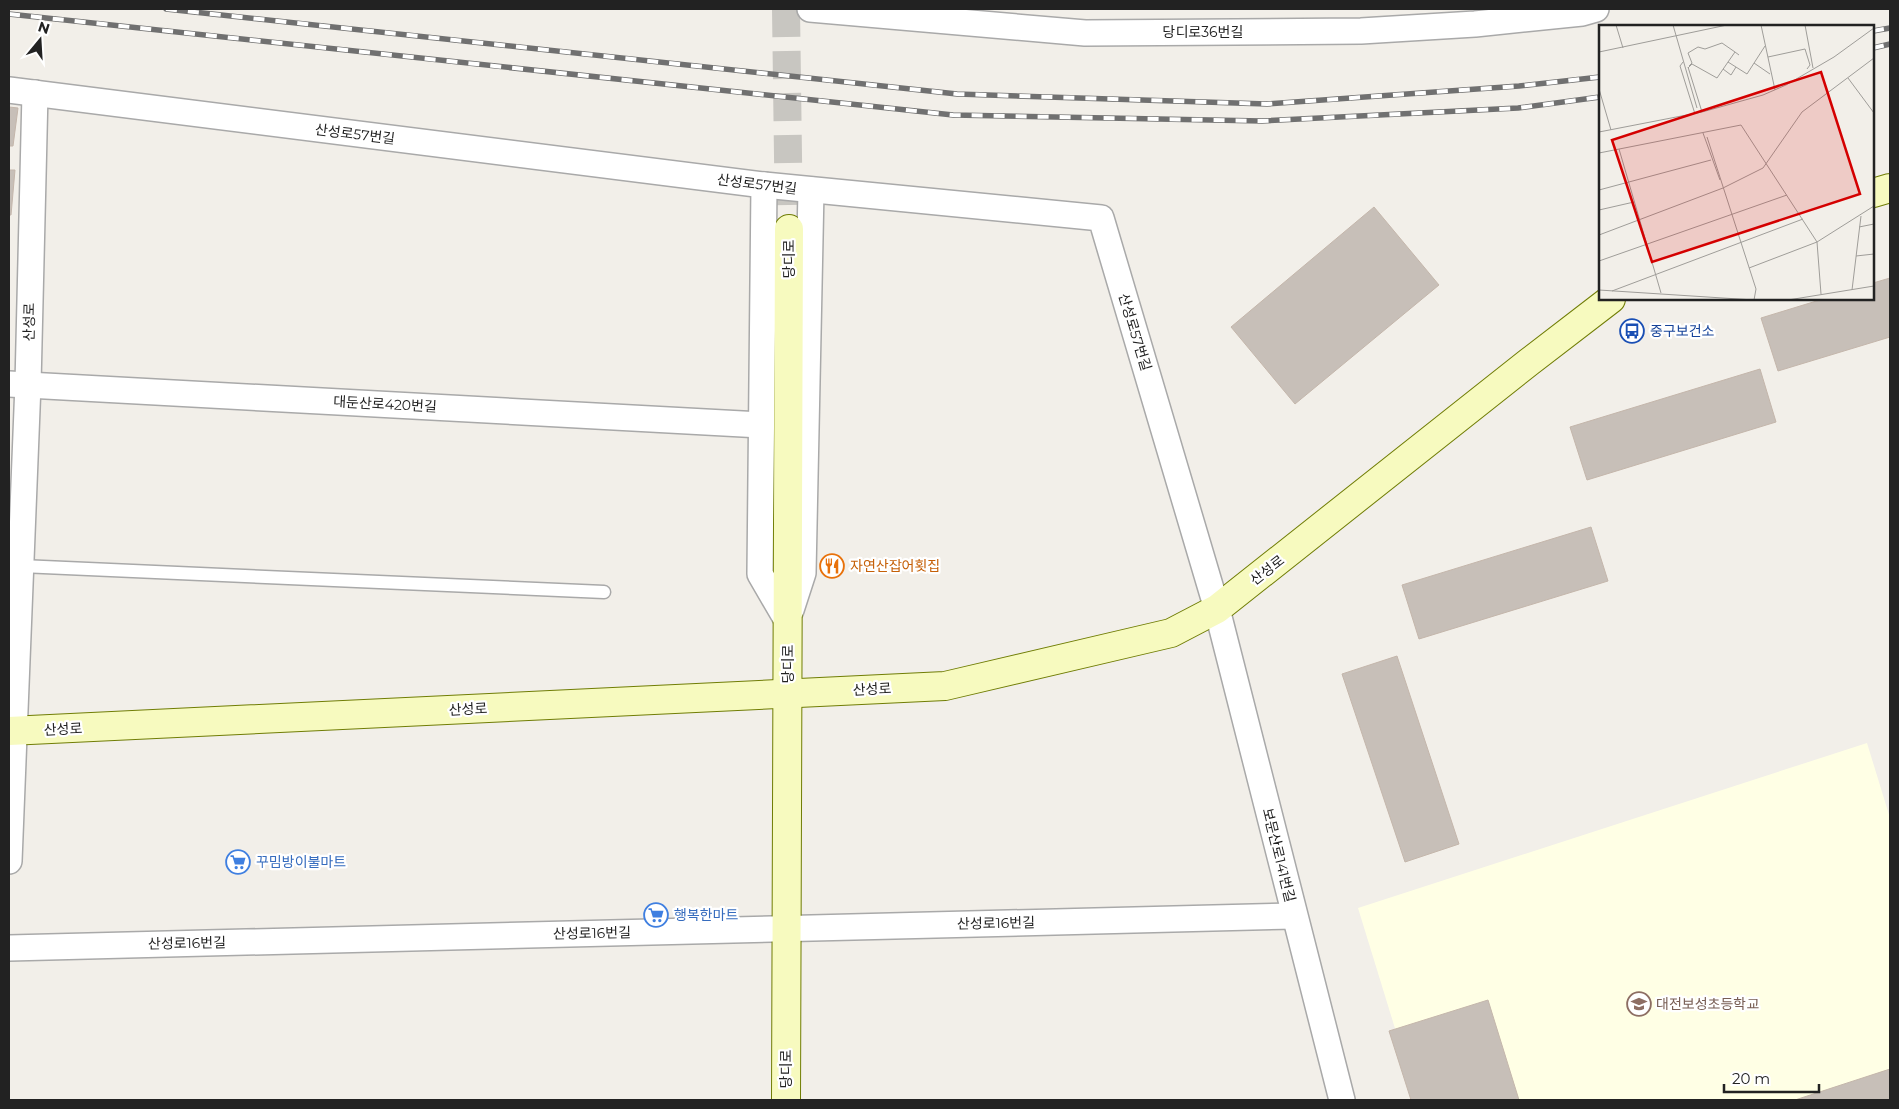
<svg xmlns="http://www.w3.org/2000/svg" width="1899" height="1109" font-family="Montserrat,'Noto Sans KR',sans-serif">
<rect width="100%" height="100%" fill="#f2efe9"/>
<polygon fill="#ffffe5" points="1867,743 1890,818 1890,1100 1417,1100 1358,908"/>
<g fill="#c7bfb8" stroke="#c4b6ab">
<polygon points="9,107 18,108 13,146 9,146"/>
<polygon points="9,170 15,170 11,215 9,215"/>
<polygon points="1374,207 1439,285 1295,404 1231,327"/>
<polygon points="1890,278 1890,337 1778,371 1761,318 1823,299 1873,299 1873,283"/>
<polygon points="1760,369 1776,422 1587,480 1570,427"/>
<polygon points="1591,527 1608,581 1419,639 1402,585"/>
<polygon points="1397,656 1459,844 1405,862 1342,674"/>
<polygon points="1488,1000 1519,1100 1411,1100 1389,1031"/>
<polygon points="1890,1069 1890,1100 1795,1100"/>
</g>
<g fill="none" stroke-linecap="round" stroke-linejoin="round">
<polyline stroke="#c8c6c1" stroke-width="28" stroke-dasharray="28 14" stroke-linecap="butt" points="786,9 789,229"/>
<g stroke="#a9a9a9" stroke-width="15">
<polyline id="lane" points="21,566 604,592"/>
</g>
<g stroke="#a9a9a9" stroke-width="28">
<g id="street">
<polyline points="810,9 1085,33 1361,31 1475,24 1582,13 1596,9"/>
<polyline points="9,90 764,185 1101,218 1217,609 1342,1100"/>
<polyline points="764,185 760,574 788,622"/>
<polyline points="9,384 761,425"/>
<polyline points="791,610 803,573 811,190"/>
<polyline points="9,861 28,384 35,93"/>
<polyline points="9,948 1294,916"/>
</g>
</g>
<g stroke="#707d05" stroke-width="30">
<g id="secondary">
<polyline points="1873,193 1890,188"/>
<polyline points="9,731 945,686 1171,633 1217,609 1529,362 1611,299"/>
<polyline points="786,1100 789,229"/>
</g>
</g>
<use href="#lane" stroke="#fff" stroke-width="12"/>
<use href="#street" stroke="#fff" stroke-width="25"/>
<use href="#secondary" stroke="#f7fabf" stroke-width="28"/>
<g stroke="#707070" stroke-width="5.5">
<g id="rail">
<polyline points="166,9 957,94 1267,104 1519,86 1600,77"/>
<polyline points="9,14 953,115 1262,121 1518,108 1600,97"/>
<polyline points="1873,31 1890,28"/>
<polyline points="1873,48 1890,44"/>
</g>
</g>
<use href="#rail" stroke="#fff" stroke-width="4" stroke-dasharray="11" stroke-linecap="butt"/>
</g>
<defs>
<g id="bus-ring" transform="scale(1.25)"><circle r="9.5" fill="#fff" stroke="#1a4fb4" stroke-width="1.5"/><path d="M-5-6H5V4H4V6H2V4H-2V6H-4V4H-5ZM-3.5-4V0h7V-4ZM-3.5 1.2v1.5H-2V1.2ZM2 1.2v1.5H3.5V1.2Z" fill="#1a4fb4"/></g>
<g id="restaurant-ring" transform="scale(1.25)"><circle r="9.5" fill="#fff" stroke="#e8710a" stroke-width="1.5"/><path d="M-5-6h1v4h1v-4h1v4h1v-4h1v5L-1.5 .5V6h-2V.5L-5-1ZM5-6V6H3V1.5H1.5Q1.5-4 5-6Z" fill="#e8710a"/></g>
<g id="supermarket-ring" transform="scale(1.25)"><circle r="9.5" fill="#fff" stroke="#3f7fe0" stroke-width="1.5"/><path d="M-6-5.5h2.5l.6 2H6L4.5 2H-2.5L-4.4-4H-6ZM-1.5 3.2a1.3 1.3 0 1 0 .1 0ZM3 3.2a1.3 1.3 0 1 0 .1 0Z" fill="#3f7fe0"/></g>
<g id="school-ring" transform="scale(1.25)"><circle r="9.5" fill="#fff" stroke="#8d6e63" stroke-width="1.5"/><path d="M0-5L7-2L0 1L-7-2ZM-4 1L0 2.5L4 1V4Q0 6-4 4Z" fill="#8d6e63"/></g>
</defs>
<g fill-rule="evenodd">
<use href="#bus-ring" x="1632" y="331"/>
<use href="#restaurant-ring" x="832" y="566"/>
<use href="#supermarket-ring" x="238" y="862"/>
<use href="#supermarket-ring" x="656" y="915"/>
<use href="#school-ring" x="1639" y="1004"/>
</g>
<g text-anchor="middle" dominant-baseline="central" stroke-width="4.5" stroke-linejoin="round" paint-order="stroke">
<g font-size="14" fill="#222" stroke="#fff">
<text x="1203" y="32">당디로36번길</text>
<text transform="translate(355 134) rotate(7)">산성로57번길</text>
<text transform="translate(757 184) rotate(7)">산성로57번길</text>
<text transform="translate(789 259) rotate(-90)">당디로</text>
<text transform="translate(29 322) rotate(-89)">산성로</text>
<text transform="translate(1135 332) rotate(73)">산성로57번길</text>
<text transform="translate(385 404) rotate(3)">대둔산로420번길</text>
<text transform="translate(1267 570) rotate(-38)">산성로</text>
<text transform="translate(788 664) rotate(-90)">당디로</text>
<text transform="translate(872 689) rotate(-3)">산성로</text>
<text transform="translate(468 709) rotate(-3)">산성로</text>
<text transform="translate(63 729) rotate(-3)">산성로</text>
<text transform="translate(1279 855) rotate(76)">보문산로141번길</text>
<text transform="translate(996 923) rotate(-1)">산성로16번길</text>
<text transform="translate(592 933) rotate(-1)">산성로16번길</text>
<text transform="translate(187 943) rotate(-1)">산성로16번길</text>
<text transform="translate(786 1069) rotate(-90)">당디로</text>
</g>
<g font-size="14" fill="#164399" stroke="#fff" text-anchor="start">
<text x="1650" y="331">중구보건소</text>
</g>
<g font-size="14" fill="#c56008" stroke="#fff" text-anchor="start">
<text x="850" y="566">자연산잡어횟집</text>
</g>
<g font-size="14" fill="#366cbe" stroke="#fff" text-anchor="start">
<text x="256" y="862">꾸밈방이불마트</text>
<text x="674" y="915">행복한마트</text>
</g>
<g font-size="14" fill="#785e54" stroke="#fff" text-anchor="start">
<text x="1656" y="1004">대전보성초등학교</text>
</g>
</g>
<g transform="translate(1599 25)">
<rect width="275" height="275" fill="#f2efe9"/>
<path fill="none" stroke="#9f9d99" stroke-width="1" d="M 17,0 L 24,23M 74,0 L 98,83M 162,0 L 176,65M 206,0 L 214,43M 0,27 L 128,0M 169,32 L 206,24 L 211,40 L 208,44M 84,37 L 81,41 L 96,89M 129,37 L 136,27 L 140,30M 155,38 L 171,49M 90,41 L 93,38 L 89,28 L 99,22 L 106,24 L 123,18 L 136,27M 89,42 L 103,87M 89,43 L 93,39 L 118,53 L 129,37 L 148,49 L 166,21M 124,44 L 132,50 L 137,42M 249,53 L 275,88M 0,64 L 12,105M 0,107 L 103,87 L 164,70 L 187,60 L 235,32 L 275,3M 104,108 L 121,155M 108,112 L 157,264 L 155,275M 20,124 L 62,268M 0,128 L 142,100 L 218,217 L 222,269M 124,163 L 164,143 L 203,87 L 275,33M 0,165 L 112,135M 0,185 L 35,177M 260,202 L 275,199M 0,210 L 124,163M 257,231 L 275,229M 0,236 L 188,170M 150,243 L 218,217 L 275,181M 0,265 L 155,275M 253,265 L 262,191M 13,266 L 204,194M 189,275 L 275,261"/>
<path fill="#d40000" fill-opacity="0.15" stroke="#d40000" stroke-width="2.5" d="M 222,47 L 261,169 L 53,237 L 13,115 Z"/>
<rect width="275" height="275" fill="none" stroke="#222" stroke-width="2.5"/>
</g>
<rect width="1899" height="1109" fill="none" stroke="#222222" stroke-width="20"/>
<g transform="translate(40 40) rotate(18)" stroke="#ffffff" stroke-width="4" paint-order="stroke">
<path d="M0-4L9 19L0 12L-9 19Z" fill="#222222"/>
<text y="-8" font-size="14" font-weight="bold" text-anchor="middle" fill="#222222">N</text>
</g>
<path d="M1724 1084v8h95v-8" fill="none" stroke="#222222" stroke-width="2.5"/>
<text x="1732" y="1084" font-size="15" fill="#222222" stroke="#ffffff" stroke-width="4" paint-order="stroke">20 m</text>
</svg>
